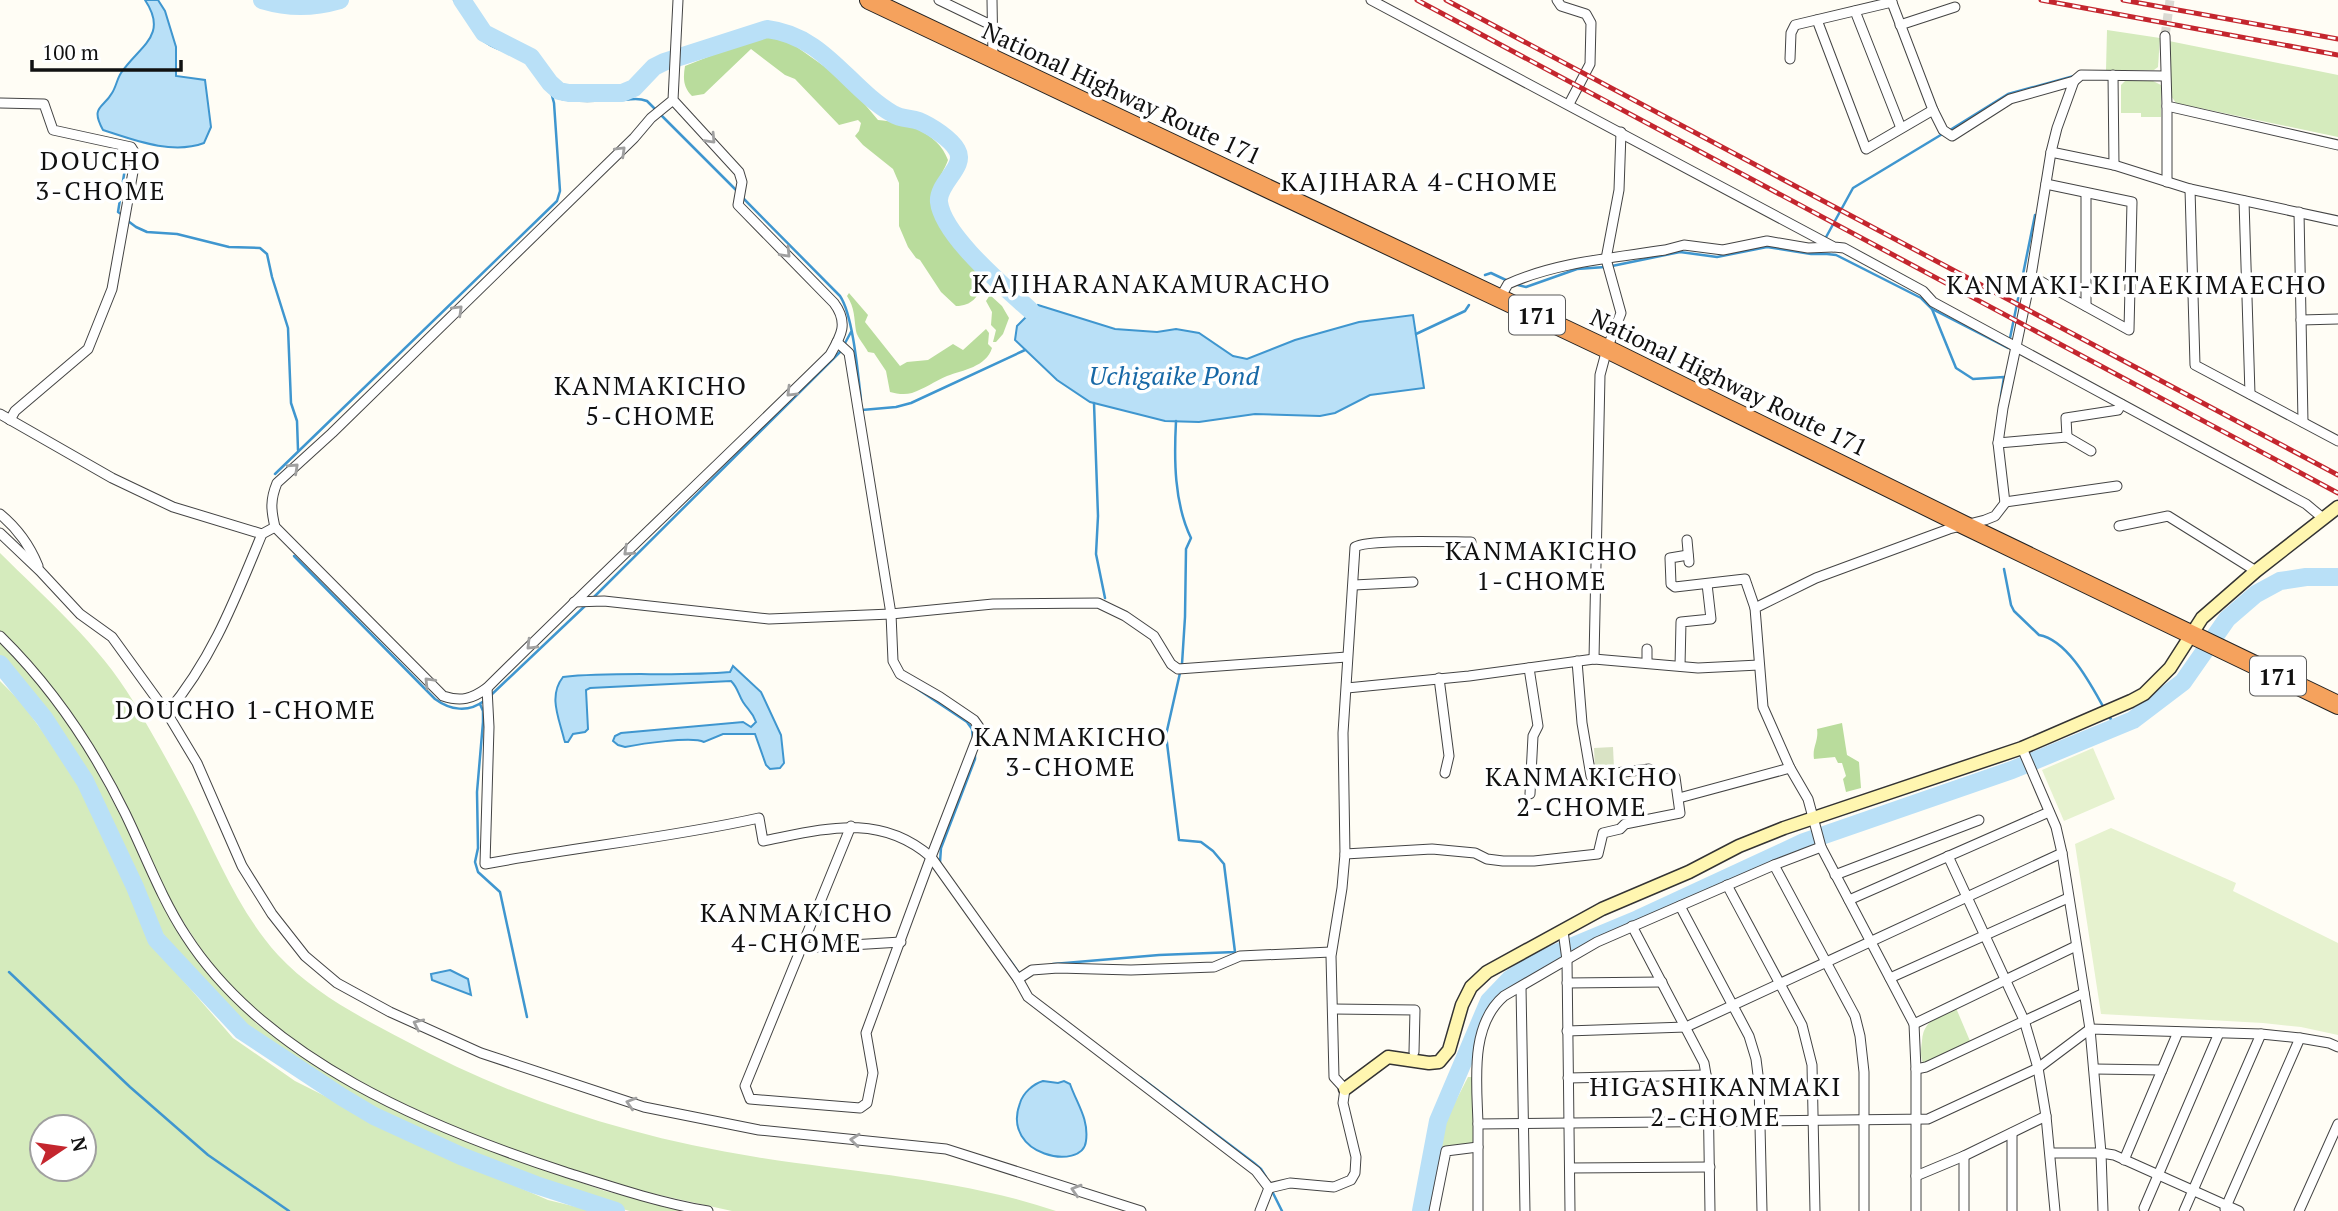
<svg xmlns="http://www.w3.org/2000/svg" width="2338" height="1211" font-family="'PT Serif',serif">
<rect width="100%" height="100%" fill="#fffdf5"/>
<g fill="#d5ebbd" fill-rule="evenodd">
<polygon points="2107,30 2160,38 2158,67 2154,70 2106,70"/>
<polygon points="2169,41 2338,75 2338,137 2176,103 2171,96"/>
<polygon points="2125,81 2153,81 2161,85 2161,117 2141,117 2141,113 2121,113 2121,85"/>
<path d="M 0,553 C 46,599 99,644 133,701 C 153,735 173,770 191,805 C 217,856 239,912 278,955 C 312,992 360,1017 404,1040 C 512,1099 634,1138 756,1157 C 857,1173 958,1178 1056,1211 L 732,1211 L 632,1189 L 537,1161 L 459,1129 L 383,1094 L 323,1060 L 275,1026 L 234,990 L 205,955 L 172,904 L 111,779 L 0,633 Z"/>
<polygon points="0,642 34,680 77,733 130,834 157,894 184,942 215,982 257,1024 300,1054 355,1087 540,1168 605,1191 690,1211 630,1211 618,1208 538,1183 461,1153 385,1117 344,1096 241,1026 185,967 156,923 88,781 47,717 0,660"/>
<path d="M 0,681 L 21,702 L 67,765 L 98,820 L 135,903 L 174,970 L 233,1038 L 295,1081 L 434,1151 L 548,1200 L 593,1211 L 0,1211 ZM 42,1127 L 84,1127 L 84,1169 L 42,1169 Z"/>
<path d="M 1956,1008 L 1970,1041 L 1923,1063 C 1920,1056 1921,1049 1922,1041 C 1923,1020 1939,1016 1956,1008 Z"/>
<polygon points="1468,1077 1473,1077 1474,1141 1470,1146 1440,1147 1443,1126"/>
</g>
<g fill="#b9dc9c">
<path d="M 772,34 L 794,45 L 845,81 L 878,120 C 905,122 938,132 948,160 C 945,169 939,176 937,186 C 925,226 963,253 984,282 C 978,297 972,306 956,306 L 941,292 L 920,260 L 916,258 L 908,247 L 899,226 L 899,183 L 893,169 L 863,145 L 855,136 L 859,131 L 861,123 L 858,120 L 839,125 L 795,79 L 785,75 L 751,49 L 704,94 L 692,96 C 683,87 683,78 685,66 L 761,36 Z"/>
<path d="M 849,293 L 868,315 L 865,322 L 900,366 L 907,362 L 928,360 L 953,344 L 963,350 L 986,329 L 989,333 L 988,344 L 992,348 C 986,367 963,370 947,376 C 935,381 924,389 912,393 C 905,395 897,394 890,392 L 886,371 L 874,353 L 868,352 C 865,346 857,337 856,331 C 854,318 855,308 847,296 Z"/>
<polygon points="990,295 1002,306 1009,318 1003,334 996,342 993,342 996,330 991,325 992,312 986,301"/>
<path d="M 1842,723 L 1847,755 L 1859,762 L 1861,788 L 1846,792 L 1843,779 L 1846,776 L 1842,763 L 1838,763 L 1835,757 L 1814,759 C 1812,747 1819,741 1817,729 Z"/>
</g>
<polygon fill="#d9e3c4" points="1613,747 1614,768 1595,769 1594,748"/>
<g fill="#e6f2cf">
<polygon points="2093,748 2115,799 2064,821 2042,770"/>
<polygon points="2111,828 2236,883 2233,891 2338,943 2338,1035 2301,1027 2263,1023 2101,1014 2075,844"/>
</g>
<g fill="#b9e0f7" stroke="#3f96cf" stroke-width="2">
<path d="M 145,0 L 158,0 L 165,11 L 176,47 L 176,76 L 205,80 L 211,127 L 204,143 C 172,155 134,140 103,130 C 90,106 103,109 112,93 C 116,87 117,79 121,73 C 139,46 169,36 145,0 Z"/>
<polygon points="1038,305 1115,329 1157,332 1176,329 1199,333 1233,356 1247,359 1295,340 1359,322 1413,315 1424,388 1370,395 1335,413 1320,416 1255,414 1199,422 1165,421 1090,402 1057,380 1015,340 1017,326"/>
<path d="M 733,666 L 761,692 L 781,735 L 784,763 L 780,768 L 770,769 L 766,765 L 755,734 L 723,734 L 704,742 C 692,736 640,744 625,747 L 618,745 L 613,741 L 615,736 L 621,733 L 743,722 L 751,727 L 756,722 C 752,711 748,710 743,702 C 738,694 738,688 731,681 L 590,688 L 586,690 L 588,729 L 585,732 L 573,734 L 568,742 L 565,742 L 564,739 C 559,718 548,696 563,677 C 618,671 675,677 730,672 Z"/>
<polygon points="450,970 468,979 471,995 432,980 431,974"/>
<path d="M 1043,1081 L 1058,1083 L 1064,1081 L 1070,1084 C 1077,1104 1089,1119 1086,1141 C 1083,1172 1000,1156 1020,1103 C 1023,1093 1033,1084 1043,1081 Z"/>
<polygon points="1438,1160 1429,1211 1419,1211 1429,1162"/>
</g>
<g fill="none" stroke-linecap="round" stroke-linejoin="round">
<g stroke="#3f96cf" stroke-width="2.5">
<polyline points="291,0 315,0"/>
<path d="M 454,0 C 464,10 468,25 478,36 C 492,51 515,51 529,65 C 542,76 543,94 562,99 C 580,103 603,100 621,100 C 633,100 636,97 647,101 L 739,193"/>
<polyline points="1950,130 2008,94 2074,76"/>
<path d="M 743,198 L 840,296 C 853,315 858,374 861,400"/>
<polyline points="124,216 118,212 127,156"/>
<polyline points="128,221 136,227 147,232 177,234 229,247 260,248 267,254 272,277 288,328 291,403 297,421 298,450"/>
<polyline points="1825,239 1853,188 1944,133"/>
<polyline points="1612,266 1680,252 1717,257 1767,247 1811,254 1827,254 1836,255 1921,298 1932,309 2008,348 2035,215"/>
<polyline points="1485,275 1491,273 1508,281"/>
<polyline points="1514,284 1526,287 1577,269 1605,267"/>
<polyline points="1932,309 1956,368 1973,379 2004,377 2001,396"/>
<polyline points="1416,334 1465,311 1469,305"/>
<polyline points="844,345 851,332"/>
<polyline points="1094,403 1098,516 1096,554 1105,598"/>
<polyline points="862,410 896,407 911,403 1025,350"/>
<polyline points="275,474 557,201 560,191 554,103 551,92"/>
<path d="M 294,556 L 435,699 C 450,710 468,713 484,701"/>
<path d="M 2004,569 L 2011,605 L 2014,611 L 2039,635 C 2068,640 2091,685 2104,708"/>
<polyline points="593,598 841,351"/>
<polyline points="916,688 967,722 972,729 973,740"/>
<polyline points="489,697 586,605"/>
<polyline points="480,704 483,711 483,722 477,792 478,848 475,862 478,872 500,892 527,1017"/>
<polyline points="2109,716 2116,728"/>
<polyline points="940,862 941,848 975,759 975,753"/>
<polyline points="1009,959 1019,973"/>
<path d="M 1053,964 L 1159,955 L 1235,952 L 1224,864 L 1213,851 L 1201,842 L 1179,840 L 1166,735 L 1182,664 L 1185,617 L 1186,549 L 1191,538 C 1174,503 1174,459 1176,421"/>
<polyline points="9,972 130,1087 208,1155 289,1211"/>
<polyline points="1140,1077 1254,1163 1261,1169 1266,1177"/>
<polyline points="1271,1189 1282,1211"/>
</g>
<g stroke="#b9e0f7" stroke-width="18">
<path d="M 262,0 C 289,8 312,8 340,0"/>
<path d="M 462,0 L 484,33 L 531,57 L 550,83 L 559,91 L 569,93 L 622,93 L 634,88 L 654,67 L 664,62 L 767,29 C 825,36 848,88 893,114 C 901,119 910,118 919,121 C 931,126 951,139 957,150 C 967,167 937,183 939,202 C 943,236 1006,288 1031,311"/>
<polyline points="0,664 44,718 85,781 135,887 156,939 242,1031 342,1097 374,1116 461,1156 536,1185 616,1211"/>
<polyline points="1421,1211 1438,1121 1489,1001 1510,979 1537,961 1638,919 1804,842 2012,770 2133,720 2183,682 2227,619 2256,594 2280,581 2306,577 2338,577"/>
</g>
<polyline stroke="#dbdad3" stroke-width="9" stroke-dasharray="9 4.5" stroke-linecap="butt" points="2165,36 2170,0"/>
<g stroke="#444" stroke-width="11">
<g id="street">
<polyline points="939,0 993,26"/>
<polyline points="992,0 993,58"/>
<polyline points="1371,0 1834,247 1844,248 1923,291 1933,302 2306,504 2324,519"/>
<polyline points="1557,0 1561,6 1586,14 1591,23 1590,64 1569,104"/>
<polyline points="1855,11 1901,128"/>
<polyline points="1817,20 1866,149 1933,110 1891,0"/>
<polyline points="1900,25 1955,7"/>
<polyline points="2165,36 2167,106 2338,145"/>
<polyline points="1790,59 1791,33 1795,25 1892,2"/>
<polyline points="2113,75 2114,165"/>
<path d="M 673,100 L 651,118 L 634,138 L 332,433 L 277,483 C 270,500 271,510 275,527 L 443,696 C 461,702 472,699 487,688 C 600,576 716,467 830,355 C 841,336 849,323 834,303 L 738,205 L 742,182 L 739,172 L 673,100 L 678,0"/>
<polyline points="0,103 44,104 53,130 131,147 136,155 112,289 88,349 15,411 10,420"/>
<polyline points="2167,106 2167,182"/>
<polyline points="1933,110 1943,130 1952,136 2010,99 2074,81 2081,75 2165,76"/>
<polyline points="2051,152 2114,165 2190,189 2338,221"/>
<polyline points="2190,189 2195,365 2338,441"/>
<polyline points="2244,201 2250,394"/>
<polyline points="2299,212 2303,422"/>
<polyline points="2031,276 2129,330 2132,202 2046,184"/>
<path d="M 1500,298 L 1508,284 C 1557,262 1613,258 1665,250 L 1684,245 L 1723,250 L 1767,241 L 1808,248 L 1833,247"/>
<polyline points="2086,306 2086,193"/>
<polyline points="2301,320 2338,319"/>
<polyline points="837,342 849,353 891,614 893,661 900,674 940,697 974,720 979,727 977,738 931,857 866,1033 873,1073 867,1103 860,1108 750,1099 745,1086 851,826"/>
<polyline points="0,414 112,478 173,507 262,534"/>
<polyline points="2067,437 2091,451"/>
<polyline points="1998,443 2067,437 2066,418 2118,410 2121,404"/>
<polyline points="2005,502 2117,486"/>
<path d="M 0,514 C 17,528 30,546 38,566"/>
<polyline points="2119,526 2168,516 2256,571"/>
<polyline points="0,533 40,571 80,614 112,637 167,713 197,763 242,866 272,914 305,956 337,983 390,1012 481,1053 644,1107 759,1130 946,1149 1141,1211"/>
<polyline points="1687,540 1689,562"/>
<polyline points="1688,555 1670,558 1671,584 1675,587 1745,579 1755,608"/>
<polyline points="1354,585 1413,582"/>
<polyline points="574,602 604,601 769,619 891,614 993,604 1098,603 1125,616 1154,636 1171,664 1178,669 1347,657"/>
<path d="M 0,636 C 51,686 93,748 125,813 C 145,854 161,898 186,936 C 266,1060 430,1128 565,1172 C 612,1187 660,1203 708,1211"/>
<polyline points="1594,659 1600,375 1607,349 1621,313 1606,259 1619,190 1621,132"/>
<polyline points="1647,662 1647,649"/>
<polyline points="1680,666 1681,622 1711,619 1707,584"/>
<polyline points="1529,668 1538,726 1533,736 1530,794"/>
<polyline points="1439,678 1449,756 1445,773"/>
<path d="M 487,688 L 489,727 L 485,864 C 576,847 669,838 759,818 L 763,841 C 824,829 879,812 931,857 L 1018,979 L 1028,997 L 1256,1171 L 1269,1188"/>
<polyline points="1347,688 1469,676 1594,659 1698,668 1759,665"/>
<path d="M 167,713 C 213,658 235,599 262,534 L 275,527"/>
<polyline points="2022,748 2056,827 2062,853 2090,1029 2101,1153 2103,1211"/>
<polyline points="1679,798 1790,768"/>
<polyline points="1345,854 1432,849 1475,853 1487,859 1503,861 1534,861 1598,854 1603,833 1620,829 1625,824 1680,813 1675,777 1649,780 1649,769 1591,776 1582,723 1577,661"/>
<polyline points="1948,856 2024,1020 2038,1068 2046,1116 2055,1211"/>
<polyline points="1774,865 1855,1016 1860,1036 1864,1072 1864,1211"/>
<polyline points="1835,875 1979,820"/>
<polyline points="1727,885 1802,1025 1812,1065 1815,1211"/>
<polyline points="1849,900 2049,812"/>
<polyline points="1680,906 1749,1036 1756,1059 1759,1083 1762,1211"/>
<polyline points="1632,926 1704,1063 1708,1086 1710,1211"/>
<polyline points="1563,931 1567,960 1570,1211"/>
<polyline points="801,948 901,942"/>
<polyline points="1890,978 2068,898"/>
<polyline points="1018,979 1032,970 1058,968 1131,970 1214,967 1240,956 1331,952"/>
<polyline points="1567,983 1662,982"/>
<polyline points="1521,987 1525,1211"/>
<polyline points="1333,1009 1415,1010 1414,1052"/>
<polyline points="1914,1024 2076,946"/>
<polyline points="1567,1031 1686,1027 2062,853"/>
<polyline points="1916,1069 1926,1067 2084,993"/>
<polyline points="2094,1069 2162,1070 2178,1032"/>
<polyline points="1568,1078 1706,1075"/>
<polyline points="1478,1124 1928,1119 2038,1068 2090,1029 2261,1034 2300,1038 2329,1043 2338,1047"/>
<polyline points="2051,1153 2101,1153 2114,1155 2239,1211"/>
<polyline points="1964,1156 1964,1211"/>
<polyline points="2124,1160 2162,1070"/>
<polyline points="1570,1168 1710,1167"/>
<polyline points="1916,1176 1964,1156 2046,1116"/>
<path d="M 1269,1188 L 1290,1183 L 1334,1187 L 1351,1180 L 1355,1173 L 1356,1157 L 1343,1103 L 1345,1089 L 1334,1077 L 1331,956 L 1342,888 L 1345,854 L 1343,733 L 1355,547 C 1368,539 1450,542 1471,542"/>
<polyline points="2144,1208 2219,1033"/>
<polyline points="2225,1209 2300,1038"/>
<polyline points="1260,1211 1269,1188"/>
<polyline points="1434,1211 1446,1151 1478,1147"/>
<path d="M 1478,1211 C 1478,1182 1478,1153 1478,1124 C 1477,1083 1469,1026 1504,996 L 1597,942 L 1774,865 L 1821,847"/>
<polyline points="1916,1211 1916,1069 1914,1024 1821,847 1808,799 1790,768 1763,707 1755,608 1816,578 1949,529 1985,520 1995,516 2005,503 1998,443 2003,408 2031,276 2051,152 2057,128 2074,81"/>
<polyline points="2012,1211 2012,1133"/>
<polyline points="2184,1211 2261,1034"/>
<polyline points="2299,1211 2338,1124"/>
</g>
</g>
<g stroke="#333" stroke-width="15">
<polyline id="secondary" points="1345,1089 1388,1057 1429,1063 1439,1062 1449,1050 1462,1005 1471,987 1487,972 1602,909 1689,872 1739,846 1784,828 2022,748 2131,701 2144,694 2170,668 2202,618 2256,571 2338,507"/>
</g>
<g stroke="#222" stroke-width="20">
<polyline id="highway" points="869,0 1607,349 1964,525 2338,705"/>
</g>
<use href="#street" stroke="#fff" stroke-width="9"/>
<use href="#secondary" stroke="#fff6b0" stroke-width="12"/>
<use href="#highway" stroke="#f5a25d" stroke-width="18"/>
<g stroke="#c4262e" stroke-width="5">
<g id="rail">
<polyline points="1417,0 2338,493"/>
<polyline points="1446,0 2338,475"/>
<polyline points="2041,0 2338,55"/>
<polyline points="2123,0 2338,39"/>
</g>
</g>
<use href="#rail" stroke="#fff" stroke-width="2.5" stroke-dasharray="8" stroke-linecap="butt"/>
</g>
<defs><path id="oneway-chevron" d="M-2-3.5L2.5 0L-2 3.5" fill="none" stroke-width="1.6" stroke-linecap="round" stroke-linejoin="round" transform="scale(1.75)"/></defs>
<g stroke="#a0a0a0">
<use href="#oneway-chevron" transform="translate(711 139) rotate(47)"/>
<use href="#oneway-chevron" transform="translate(621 151) rotate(-44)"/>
<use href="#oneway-chevron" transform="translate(786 253) rotate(46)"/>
<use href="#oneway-chevron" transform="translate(458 310) rotate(-44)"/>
<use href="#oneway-chevron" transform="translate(791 392) rotate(135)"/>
<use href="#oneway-chevron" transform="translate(294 468) rotate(-43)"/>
<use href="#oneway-chevron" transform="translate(628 551) rotate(137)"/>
<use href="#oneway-chevron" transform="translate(531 645) rotate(135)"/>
<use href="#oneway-chevron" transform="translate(429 682) rotate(-134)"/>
<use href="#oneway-chevron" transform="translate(418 1024) rotate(-155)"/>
<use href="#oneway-chevron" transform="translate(631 1103) rotate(-163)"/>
<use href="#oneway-chevron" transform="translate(855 1140) rotate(-174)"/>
<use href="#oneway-chevron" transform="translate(1076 1190) rotate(-163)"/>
</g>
<g text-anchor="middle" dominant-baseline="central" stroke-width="7" stroke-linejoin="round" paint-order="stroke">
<g fill="#fff" stroke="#585858" stroke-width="2">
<rect x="1509" y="295.5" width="56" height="39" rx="5"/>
<rect x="2250" y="656.5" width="56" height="39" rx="5"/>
</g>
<g font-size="23" font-weight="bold" fill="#111">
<text x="1537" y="315">171</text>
<text x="2278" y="676">171</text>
</g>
<g font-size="24" fill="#111" stroke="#fff">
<text transform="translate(1122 93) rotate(25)">National Highway Route 171</text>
<text transform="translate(1729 382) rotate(26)">National Highway Route 171</text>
</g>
<g font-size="26" letter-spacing="2" fill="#111" stroke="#fff">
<text x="101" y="160">DOUCHO<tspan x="101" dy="30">3-CHOME</tspan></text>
<text x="1420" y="181">KAJIHARA 4-CHOME</text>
<text x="1152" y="283">KAJIHARANAKAMURACHO</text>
<text x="2137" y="284">KANMAKI-KITAEKIMAECHO</text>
<text x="651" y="385">KANMAKICHO<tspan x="651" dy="30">5-CHOME</tspan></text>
<text x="1542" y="550">KANMAKICHO<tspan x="1542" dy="30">1-CHOME</tspan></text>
<text x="246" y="709">DOUCHO 1-CHOME</text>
<text x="1071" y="736">KANMAKICHO<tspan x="1071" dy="30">3-CHOME</tspan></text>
<text x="1582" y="776">KANMAKICHO<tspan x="1582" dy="30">2-CHOME</tspan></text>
<text x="797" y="912">KANMAKICHO<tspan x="797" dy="30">4-CHOME</tspan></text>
<text x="1716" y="1086">HIGASHIKANMAKI<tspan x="1716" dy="30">2-CHOME</tspan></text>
</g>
<g font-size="26" font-style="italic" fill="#1768a6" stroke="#fff">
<text x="1174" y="375">Uchigaike Pond</text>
</g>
</g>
<g transform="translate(63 1148) rotate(77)"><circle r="33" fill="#ffffff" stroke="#a0a0a0" stroke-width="2"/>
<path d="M0-5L12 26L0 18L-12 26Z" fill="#c4262e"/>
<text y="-10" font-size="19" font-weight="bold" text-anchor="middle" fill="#111111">N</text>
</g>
<path d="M32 60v10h149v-10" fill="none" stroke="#111111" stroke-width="3.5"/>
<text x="42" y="60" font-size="21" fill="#111111" stroke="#ffffff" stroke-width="5" paint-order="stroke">100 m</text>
</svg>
